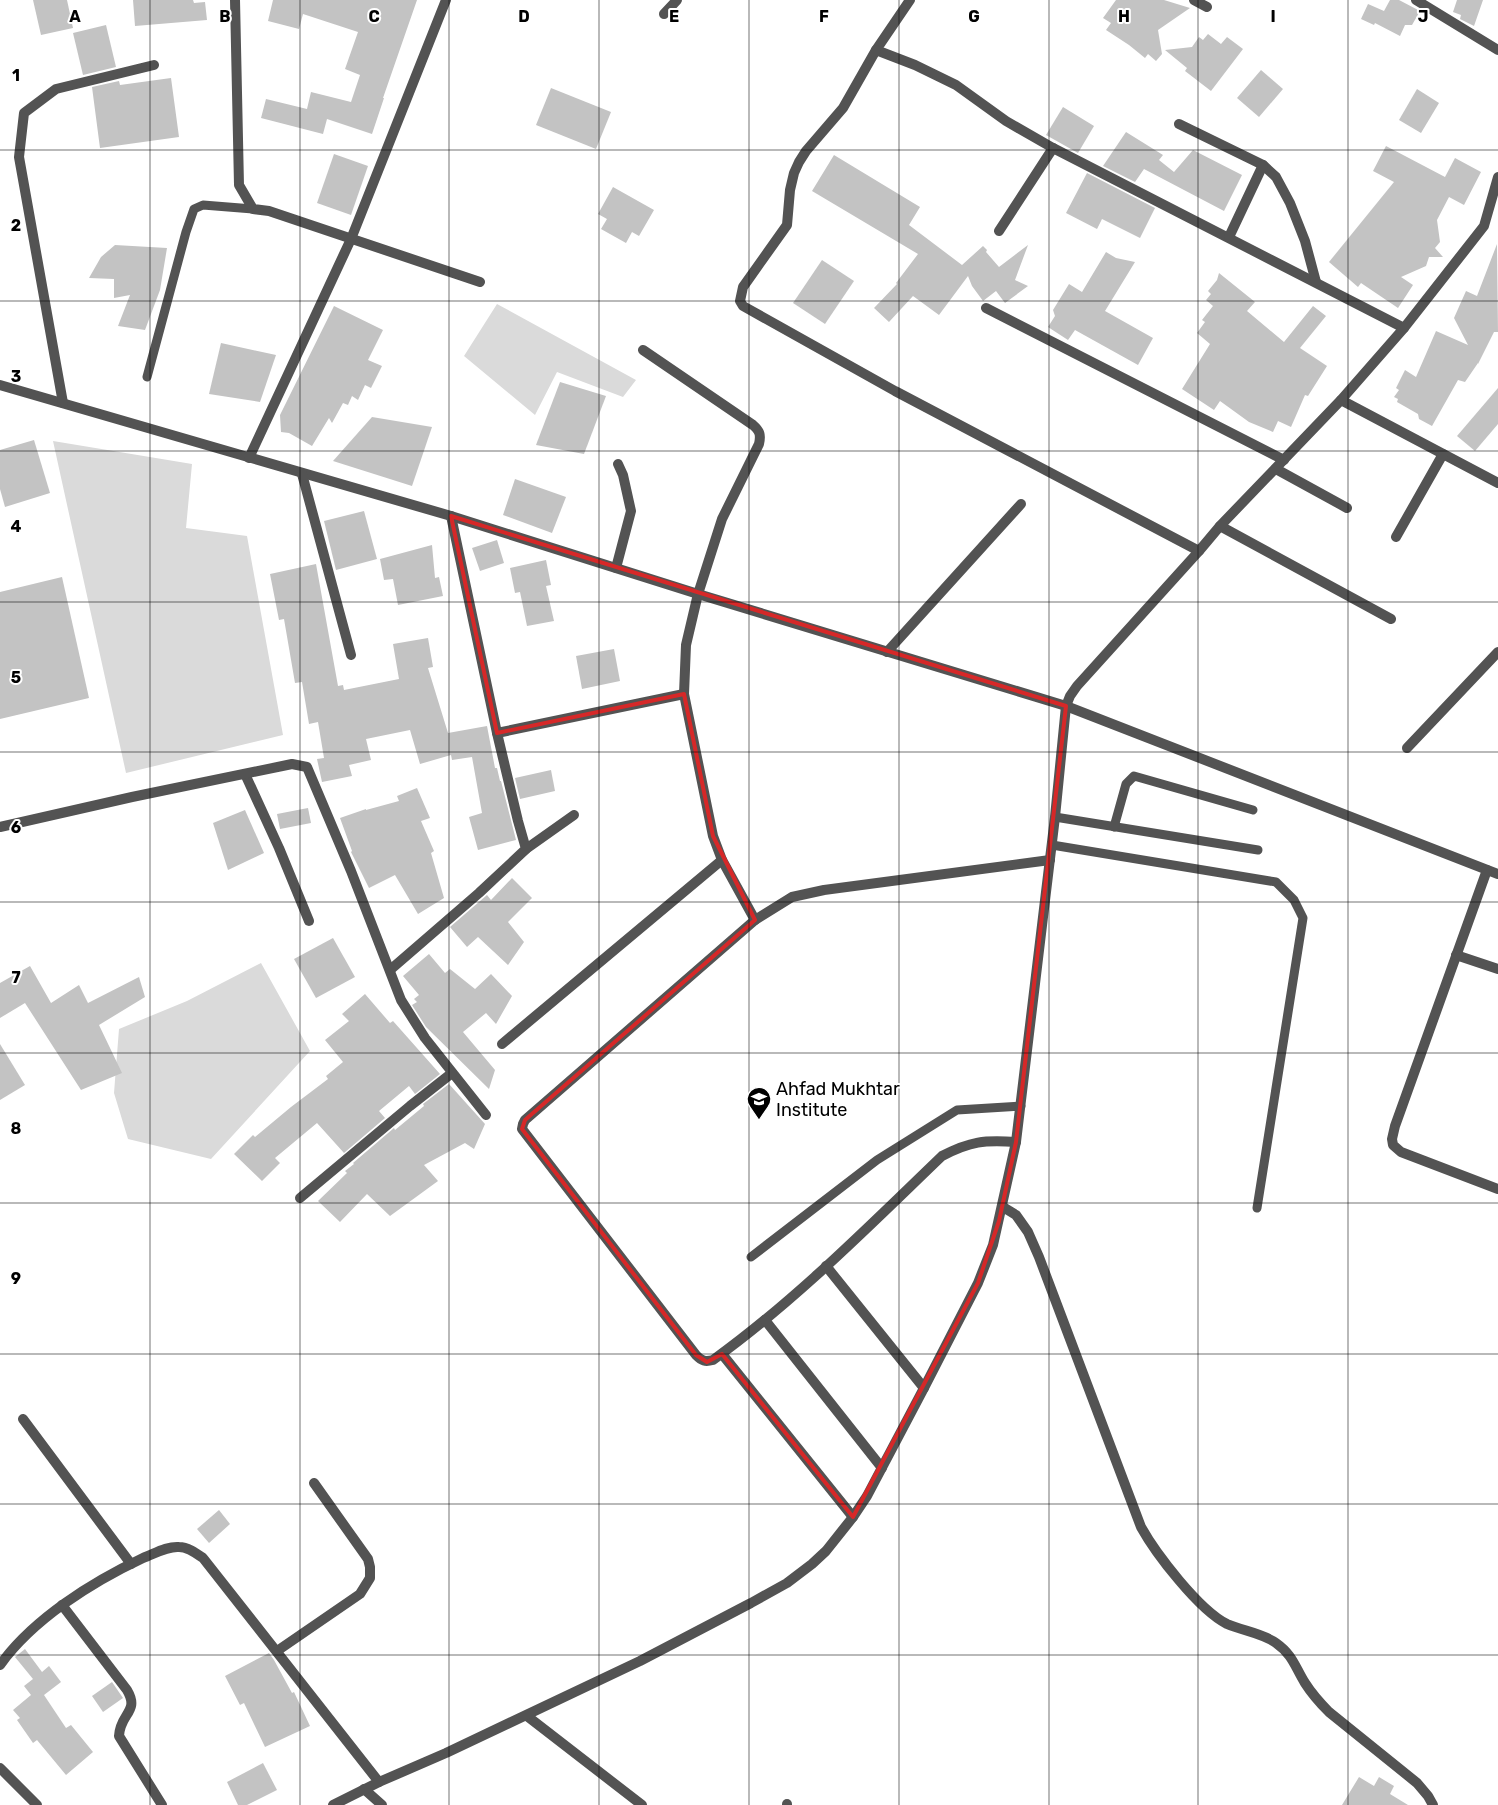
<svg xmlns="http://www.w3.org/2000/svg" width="1498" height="1805" font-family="Rubik,sans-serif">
<rect width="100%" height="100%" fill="#fff"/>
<g fill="#dadada">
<polygon points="497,304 636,380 623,397 557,372 535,415 464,356"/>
<polygon points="53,441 192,464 186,528 247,536 283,735 126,773"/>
<polygon points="261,963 310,1051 211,1159 128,1139 114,1093 119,1029 187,1001"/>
</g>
<g fill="#c3c3c3">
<polygon points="33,0 67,0 73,28 41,35"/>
<polygon points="133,0 193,0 194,3 205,2 207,20 135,26"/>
<polygon points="273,0 417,0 383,98 384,98 372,134 327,119 323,134 261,118 266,99 307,109 311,92 351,102 360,75 345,69 358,32 303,14 299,29 268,21"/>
<polygon points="1116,0 1164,0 1190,8 1158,30 1162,54 1156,61 1148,54 1145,58 1129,45 1106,30 1111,23 1103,18"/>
<polygon points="1390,0 1399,0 1420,11 1412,25 1405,25 1400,36 1375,23 1374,25 1361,19 1368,4 1384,11"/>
<polygon points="1457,0 1483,0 1474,26 1460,19 1461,15 1453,12"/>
<polygon points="106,25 116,67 83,75 73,33"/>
<polygon points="1208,34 1221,44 1227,37 1243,49 1211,91 1185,71 1187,68 1165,50 1192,47 1199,37 1203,40"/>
<polygon points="1261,70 1283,89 1259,117 1237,98"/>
<polygon points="171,78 179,137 100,148 92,87 119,81 120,85"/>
<polygon points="551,88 611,112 596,149 536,125"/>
<polygon points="1417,89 1439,103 1421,133 1399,120"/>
<polygon points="1063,107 1094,126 1078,153 1046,135"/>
<polygon points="1126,132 1163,155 1159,160 1174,172 1193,150 1242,175 1224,211 1144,169 1135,182 1103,166"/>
<polygon points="1386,146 1445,177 1455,158 1481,172 1464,205 1449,197 1437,220 1440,242 1435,248 1443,257 1429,257 1426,266 1401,277 1413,285 1398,308 1361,283 1358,287 1329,262 1394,182 1373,171"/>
<polygon points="334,154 368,166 351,215 317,203"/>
<polygon points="834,155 920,207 909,225 962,265 983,246 987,250 986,252 999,267 1028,245 1015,280 1028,286 1005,303 996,291 983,301 972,286 968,276 939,315 913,296 889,322 874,308 897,284 896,283 918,254 812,191"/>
<polygon points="1087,173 1155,208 1140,238 1102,219 1097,229 1066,213"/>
<polygon points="613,187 654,210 639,236 632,232 626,243 601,229 607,219 598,214"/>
<polygon points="1497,244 1498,332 1494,332 1478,364 1478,363 1465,382 1458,380 1432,426 1419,419 1418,414 1397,402 1398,399 1394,397 1399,390 1396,388 1405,370 1416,377 1436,331 1468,345 1454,318 1466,291 1477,296"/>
<polygon points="115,245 167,248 160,290 145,330 118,326 130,295 114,298 114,279 89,278 101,257"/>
<polygon points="1106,252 1116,258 1135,262 1105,311 1153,338 1138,365 1075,330 1068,340 1048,327 1055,316 1053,310 1069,284 1082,292"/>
<polygon points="822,260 854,281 825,324 793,303"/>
<polygon points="1219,273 1255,302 1247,311 1284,342 1313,306 1326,316 1300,348 1327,366 1308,396 1305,395 1291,427 1278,421 1273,432 1249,422 1220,401 1214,410 1182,389 1210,344 1197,333 1205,322 1202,320 1213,306 1206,300 1211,294 1208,291 1217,280"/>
<polygon points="334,306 383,330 368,360 382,366 371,388 365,385 358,400 352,396 348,405 343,403 332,423 329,418 312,446 289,433 281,432 280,415"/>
<polygon points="221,343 276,355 260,402 209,394"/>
<polygon points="560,382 606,396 584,454 536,445"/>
<polygon points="1498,388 1498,424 1475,451 1457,436"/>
<polygon points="372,417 432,427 412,486 333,461"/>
<polygon points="34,440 50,493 5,507 0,489 0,450"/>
<polygon points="515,479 566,497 552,533 503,515"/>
<polygon points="364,511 377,559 336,570 324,521"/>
<polygon points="497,540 504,563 480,571 472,548"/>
<polygon points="432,545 435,578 439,577 443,596 398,605 393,579 384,580 380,559"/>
<polygon points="546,560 551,585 546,586 554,621 527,626 520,592 515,593 510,568"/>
<polygon points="316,564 338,686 343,685 344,690 399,679 393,644 428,638 433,667 428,668 448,733 487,726 495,768 497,768 500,781 501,781 516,840 478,850 469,817 482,813 472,757 452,760 451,755 420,764 410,730 366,739 371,760 349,765 352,776 322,782 317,759 324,758 318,722 309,724 302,682 295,683 284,619 279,620 270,574"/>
<polygon points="62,577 89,698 0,719 0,592"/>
<polygon points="614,649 620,681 582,689 576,656"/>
<polygon points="551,770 555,791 520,799 515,778"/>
<polygon points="417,788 430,818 421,821 434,851 431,853 444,898 418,914 395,875 369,888 351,852 352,851 340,818 366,809 366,810 399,801 397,796"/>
<polygon points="308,808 311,823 280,829 277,814"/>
<polygon points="245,810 264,853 228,870 213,823"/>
<polygon points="512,878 532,898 508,922 524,942 508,965 478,937 467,947 450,927 487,895 491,900"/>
<polygon points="333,938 355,977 316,998 294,959"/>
<polygon points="429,954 445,973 450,969 475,989 491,974 512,996 496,1024 486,1013 463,1032 495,1070 489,1089 426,1027 412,1005 417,1002 414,999 419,995 403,976"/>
<polygon points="30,966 51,1003 79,985 88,1003 139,977 145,997 99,1025 122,1073 81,1090 25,1003 0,1018 0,983"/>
<polygon points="365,994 390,1023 393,1021 440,1074 415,1094 409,1086 379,1111 385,1118 344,1153 317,1123 275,1158 280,1163 262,1181 234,1154 253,1135 255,1137 291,1107 328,1079 326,1076 343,1062 325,1040 349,1021 342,1014"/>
<polygon points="0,1044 25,1085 0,1100"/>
<polygon points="449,1084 485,1124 474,1149 465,1143 424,1165 438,1181 390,1216 367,1194 340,1222 318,1201 347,1173 345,1171 354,1164 353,1163 394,1128 395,1130 424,1106 423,1104"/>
<polygon points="219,1510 230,1524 209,1543 197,1529"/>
<polygon points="25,1649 42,1672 49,1666 61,1682 44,1695 66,1728 71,1725 93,1752 66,1775 37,1740 33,1743 17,1720 20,1718 13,1710 31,1695 24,1686 33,1679 15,1657"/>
<polygon points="269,1653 274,1660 292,1693 294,1692 310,1726 265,1747 244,1703 240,1705 225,1676"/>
<polygon points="112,1682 123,1698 103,1712 92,1696"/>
<polygon points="263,1763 277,1790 247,1805 238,1805 227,1782"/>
<polygon points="1359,1777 1374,1786 1379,1777 1394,1786 1390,1794 1408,1805 1342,1805"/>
</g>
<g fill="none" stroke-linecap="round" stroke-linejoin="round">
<g stroke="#535353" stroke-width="9">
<polyline points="147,377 186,232 194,209 203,205 253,209"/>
<polyline points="1055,817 1258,850"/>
<polyline points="1114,827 1126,784 1134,776 1253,810"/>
<polyline points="1052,845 1276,882 1294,900 1303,918 1257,1208"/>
<polyline points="751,1257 877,1160 957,1110 1021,1106"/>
</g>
<g stroke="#535353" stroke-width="10">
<polyline points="235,0 239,185 253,209 269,211 480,282"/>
<polyline points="910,0 876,50 915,65 956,85 1006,121 1053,148 1404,328"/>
<polyline points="1194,0 1207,7"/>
<polyline points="1416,0 1498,50"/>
<polyline points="664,14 677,0"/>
<polyline points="876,50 843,108 806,151 799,162 794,173 790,190 787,225 743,287 740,301 743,306 895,391 1199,551"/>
<polyline points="1179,124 1263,165 1276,177 1290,203 1305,241 1316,282"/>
<polyline points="999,231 1053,148"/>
<polyline points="1229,237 1263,165"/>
<polyline points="986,308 1284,460"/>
<path d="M 643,350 L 753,425 C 760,431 761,435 759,444 L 722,519 L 698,594 L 686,645 L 684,694 L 713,836 L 722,860 L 755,920"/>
<polyline points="0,385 451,516 698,594 1066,706 1498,874"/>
<polyline points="1341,400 1498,483"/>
<polyline points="63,403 19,157 24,113 56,89 154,65"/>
<polyline points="249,458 351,239 446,0"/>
<polyline points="1276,469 1347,508"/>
<polyline points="302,474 351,655"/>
<polyline points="1220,526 1391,619"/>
<polyline points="1396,537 1443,454"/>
<polyline points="616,568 631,511 623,475 618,464"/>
<polyline points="887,652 1021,504"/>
<polyline points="497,733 684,694"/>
<polyline points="1407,748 1498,652"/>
<polyline points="245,774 279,848 309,921"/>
<polyline points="0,827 132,797 292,764 307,767 351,871 401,1000 425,1038 486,1115"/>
<polyline points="526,849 574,815"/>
<polyline points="1487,870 1395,1126 1392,1139 1393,1145 1401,1152 1498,1189"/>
<polyline points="1456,955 1498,969"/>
<polyline points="390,970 479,893 526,849 518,821 497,733 451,516"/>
<polyline points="502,1044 722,860"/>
<path d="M 1016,1142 C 984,1140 971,1141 942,1156 C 868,1227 796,1300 713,1360 C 705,1362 702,1361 696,1355 L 522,1129 L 523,1124 L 525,1120 L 755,920 L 792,897 L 824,890 L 1050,860"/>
<polyline points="300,1198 410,1106 452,1073"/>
<path d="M 1003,1207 L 1016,1215 L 1028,1232 L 1039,1257 L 1141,1527 C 1156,1554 1199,1610 1227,1624 C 1243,1631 1262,1633 1276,1643 C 1293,1655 1295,1667 1305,1683 C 1312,1694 1320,1703 1329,1712 L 1417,1783 L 1428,1796 L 1433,1805"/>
<polyline points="826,1266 924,1388"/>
<polyline points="765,1320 882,1468"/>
<polyline points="722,1354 853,1517"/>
<polyline points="23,1419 131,1564"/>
<path d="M 62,1605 L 127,1690 C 140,1712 120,1713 119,1736 L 162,1805"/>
<polyline points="277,1651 360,1594 370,1578 370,1567 368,1559 314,1483"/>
<path d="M 0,1665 C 33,1619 92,1582 143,1558 C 154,1554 167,1546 179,1547 C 188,1547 196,1553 203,1558 L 379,1782"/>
<polyline points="527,1716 642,1805"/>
<polyline points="0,1768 37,1805"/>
<polyline points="364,1789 382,1805"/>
<polyline points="333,1805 379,1782 446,1753 640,1661 751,1603 787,1583 812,1564 826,1551 853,1517 867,1496 924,1388 978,1283 993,1245 1016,1142 1055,817 1066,706 1070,696 1077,686 1199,551 1220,526 1341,400 1404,328 1484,226 1498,177"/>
<polyline points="787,1805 787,1804"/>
</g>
</g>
<path fill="none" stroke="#d62828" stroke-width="4" stroke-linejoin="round" d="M 451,516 L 1066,706 L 1016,1142 L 999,1221 L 978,1283 L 853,1517 L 722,1354 L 707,1362 L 696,1355 L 522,1129 L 525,1120 L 755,920 L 713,836 L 684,694 L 497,733 Z"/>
<path fill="none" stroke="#000" stroke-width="1" stroke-opacity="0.55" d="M 150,0 L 150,1805M 300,0 L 300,1805M 449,0 L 449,1805M 599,0 L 599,1805M 749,0 L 749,1805M 899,0 L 899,1805M 1049,0 L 1049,1805M 1198,0 L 1198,1805M 1348,0 L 1348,1805M 0,150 L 1498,150M 0,301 L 1498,301M 0,451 L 1498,451M 0,602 L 1498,602M 0,752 L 1498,752M 0,902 L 1498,902M 0,1053 L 1498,1053M 0,1203 L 1498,1203M 0,1354 L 1498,1354M 0,1504 L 1498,1504M 0,1655 L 1498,1655"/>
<defs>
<g id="university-pin" transform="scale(1.25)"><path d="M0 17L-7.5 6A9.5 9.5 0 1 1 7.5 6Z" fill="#000" stroke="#fff"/><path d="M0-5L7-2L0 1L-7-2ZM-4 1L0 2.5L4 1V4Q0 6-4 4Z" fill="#fff"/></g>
</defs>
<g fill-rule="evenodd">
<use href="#university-pin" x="759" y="1099"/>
</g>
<g text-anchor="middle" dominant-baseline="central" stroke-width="4" stroke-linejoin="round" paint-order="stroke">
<g font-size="18" fill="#000" stroke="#fff" text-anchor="start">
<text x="776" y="1089">Ahfad Mukhtar<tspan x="776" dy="21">Institute</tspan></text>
</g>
</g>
<g font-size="16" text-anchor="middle" font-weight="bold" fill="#000" stroke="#fff" stroke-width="4" stroke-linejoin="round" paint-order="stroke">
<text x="75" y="22">A</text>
<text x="225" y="22">B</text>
<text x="374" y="22">C</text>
<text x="524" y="22">D</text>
<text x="674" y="22">E</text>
<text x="824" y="22">F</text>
<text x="974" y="22">G</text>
<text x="1124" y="22">H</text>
<text x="1273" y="22">I</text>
<text x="1423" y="22">J</text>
<text x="16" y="81">1</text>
<text x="16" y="231">2</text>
<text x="16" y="382">3</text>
<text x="16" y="532">4</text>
<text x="16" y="683">5</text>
<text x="16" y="833">6</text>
<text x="16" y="983">7</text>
<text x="16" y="1134">8</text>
<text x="16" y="1284">9</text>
</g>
</svg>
